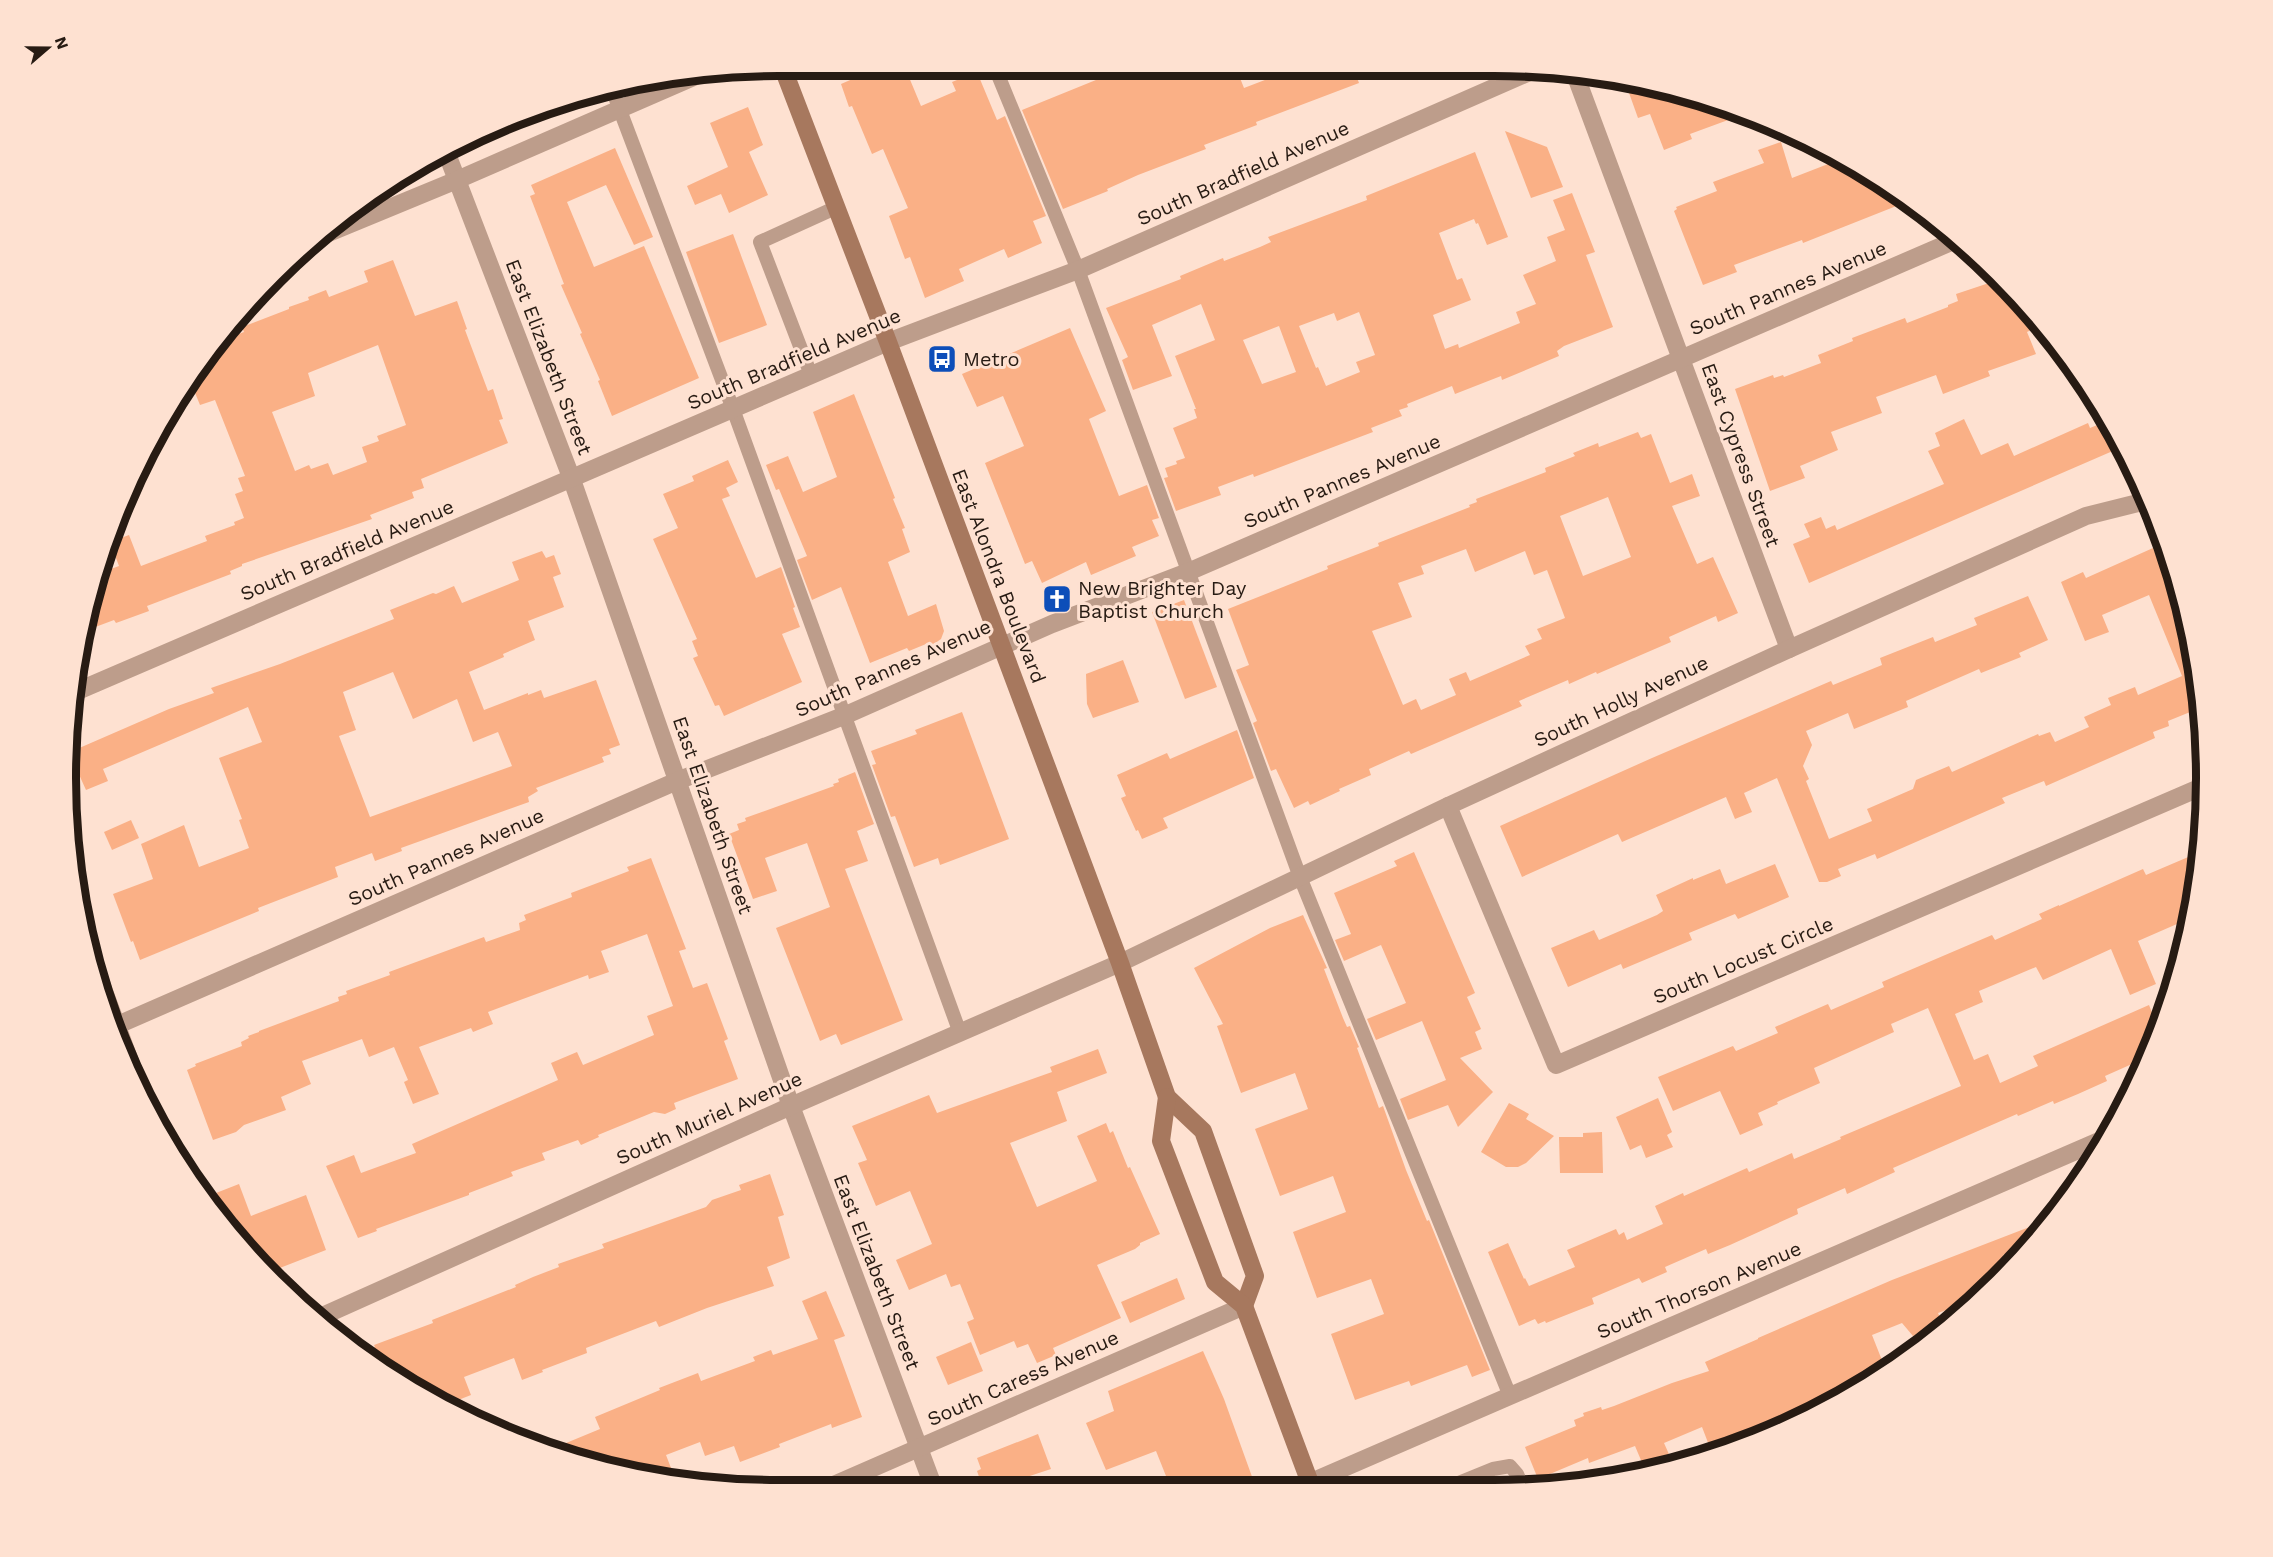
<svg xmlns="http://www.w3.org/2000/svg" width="2273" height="1557" font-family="'Work Sans',sans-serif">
<rect width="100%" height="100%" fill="#fee1d1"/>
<g fill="#fab086" fill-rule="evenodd">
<polygon points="1299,67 1353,67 1359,83 1256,122 1257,125 1204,145 1206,149 1138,175 1107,189 1108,191 1063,209 1022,110 1123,69 1210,68 1213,76 1236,68 1244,88"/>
<polygon points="906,70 921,106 956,91 952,82 977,72 997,120 1005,116 1046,216 1033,221 1042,243 1008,258 1004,249 959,269 964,281 925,298 910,257 905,259 889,216 908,208 883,149 872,154 852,106 849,107 841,84 871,71"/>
<polygon points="1624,79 1633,80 1739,116 1690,134 1692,139 1664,150 1650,114 1638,118"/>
<polygon points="748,107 763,145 749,152 768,195 729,213 721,194 695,205 687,186 728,167 710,123"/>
<polygon points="1505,131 1547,147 1563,187 1531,198"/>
<polygon points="1781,142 1792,178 1841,159 1909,201 1803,243 1802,240 1734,265 1737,272 1703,285 1674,211 1677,209 1676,207 1717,191 1713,182 1764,163 1758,150"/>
<polygon points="615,148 653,237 634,245 606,185 567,202 594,267 644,246 699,378 612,416 598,381 600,380 580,334 582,333 561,285 564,284 530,196 535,194 531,185"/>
<path d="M 1475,152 L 1508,237 L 1487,245 L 1478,223 L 1476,224 L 1474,219 L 1439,233 L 1457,280 L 1462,278 L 1471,300 L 1433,315 L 1445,349 L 1458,344 L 1459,348 L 1520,323 L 1516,312 L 1536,304 L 1523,275 L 1556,261 L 1547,237 L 1565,230 L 1553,200 L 1572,193 L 1595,252 L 1586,255 L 1613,327 L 1564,346 L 1557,351 L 1559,356 L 1502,380 L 1501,376 L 1455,394 L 1452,386 L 1407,404 L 1408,407 L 1399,410 L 1402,416 L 1371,428 L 1373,432 L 1254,477 L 1253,474 L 1218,487 L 1221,495 L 1176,511 L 1164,478 L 1168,477 L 1165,468 L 1177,464 L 1176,461 L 1185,458 L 1173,428 L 1197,418 L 1194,409 L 1196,409 L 1175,356 L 1215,340 L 1201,304 L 1152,325 L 1172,376 L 1133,390 L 1122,360 L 1128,357 L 1106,308 L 1181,279 L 1180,276 L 1223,258 L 1224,261 L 1260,247 L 1271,242 L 1268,237 L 1367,200 L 1366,196 ZM 1359,312 L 1375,355 L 1356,362 L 1360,372 L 1326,386 L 1318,367 L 1316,368 L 1299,326 L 1334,313 L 1337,321 ZM 1279,326 L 1296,372 L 1262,384 L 1243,340 Z"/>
<polygon points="733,234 767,325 719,343 686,252"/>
<path d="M 393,260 L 415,316 L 457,301 L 467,329 L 465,330 L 488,391 L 493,389 L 503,419 L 499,420 L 508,443 L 421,479 L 424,488 L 412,492 L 414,498 L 370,515 L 372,519 L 242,564 L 242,566 L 230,571 L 231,574 L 147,606 L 149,611 L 116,623 L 114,620 L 82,632 L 100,573 L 119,566 L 110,542 L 129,535 L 141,566 L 207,541 L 205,536 L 235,525 L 234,522 L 244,518 L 235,494 L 243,491 L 238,478 L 245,476 L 215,400 L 200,405 L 191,383 L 213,344 L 244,332 L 242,327 L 289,309 L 289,307 L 309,300 L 308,297 L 326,290 L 329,297 L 368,282 L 364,271 ZM 378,345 L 406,425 L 377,436 L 379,441 L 362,447 L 367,462 L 333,475 L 328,463 L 311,469 L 309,465 L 295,471 L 272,412 L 315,396 L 308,373 Z"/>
<polygon points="2001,279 2035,320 2029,322 2031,330 2027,332 2036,354 1988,371 1990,376 1943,394 1936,375 1876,397 1882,413 1831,432 1838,450 1800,466 1805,478 1770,491 1735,389 1773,375 1774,378 1783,375 1784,377 1821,363 1818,355 1853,341 1852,338 1905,318 1907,323 1948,307 1948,305 1958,301 1956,294"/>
<polygon points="1070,328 1106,411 1089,419 1119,496 1147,485 1159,518 1152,520 1159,536 1132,547 1136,556 1091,575 1086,562 1042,583 1032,561 1025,564 985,463 1024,446 1003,396 977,407 962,374"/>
<polygon points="854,394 895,498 893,499 905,528 902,529 910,552 888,562 908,616 936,604 944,631 941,639 928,648 926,644 909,651 907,648 870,663 841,587 812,600 797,560 807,556 779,489 776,490 766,465 788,456 803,492 837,477 813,412"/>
<polygon points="1964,419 1981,455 2008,443 2014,456 2088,423 2090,428 2107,421 2122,447 1809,583 1793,544 1810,537 1804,524 1821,517 1826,529 1835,525 1837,530 1944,484 1928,451 1940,446 1935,433"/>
<path d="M 1638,432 L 1641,438 L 1651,434 L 1670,483 L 1692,474 L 1700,496 L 1672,506 L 1697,564 L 1713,557 L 1738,613 L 1718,622 L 1716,616 L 1669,637 L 1671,642 L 1597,674 L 1596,672 L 1569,684 L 1568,680 L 1519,701 L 1522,706 L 1411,754 L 1409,751 L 1369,769 L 1371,775 L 1339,789 L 1340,791 L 1310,805 L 1308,801 L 1294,808 L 1276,769 L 1271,771 L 1253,723 L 1257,721 L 1236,670 L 1249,665 L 1228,609 L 1328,569 L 1327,566 L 1379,546 L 1378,543 L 1470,507 L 1469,505 L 1477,502 L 1476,499 L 1546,472 L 1545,468 L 1575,456 L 1573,453 L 1598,443 L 1599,447 ZM 1608,497 L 1631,557 L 1583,576 L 1560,516 ZM 1466,549 L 1475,572 L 1525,551 L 1534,575 L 1547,570 L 1565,618 L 1537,629 L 1542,639 L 1525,646 L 1530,655 L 1470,681 L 1466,672 L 1449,679 L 1456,695 L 1421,710 L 1416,699 L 1403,705 L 1372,631 L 1412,617 L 1398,583 L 1424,574 L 1421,566 Z"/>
<polygon points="728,460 738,482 726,488 730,496 722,499 756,578 781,567 795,607 793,608 800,627 782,634 802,682 724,716 719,705 715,706 693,658 698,656 692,641 697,639 653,539 678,528 663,494 694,481 692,476"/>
<polygon points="2153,548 2185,625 2187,624 2193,639 2200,708 2168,721 2169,726 2153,732 2155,738 2046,786 2044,781 2002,798 2005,803 1877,859 1875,854 1838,869 1841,876 1827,882 1819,882 1777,778 1744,793 1752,812 1735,819 1726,797 1622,842 1618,834 1522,877 1500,826 1652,758 1831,681 1833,685 1882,665 1880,658 1933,637 1935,642 1977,625 1974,618 2028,596 2048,640 2019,653 2021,657 1981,673 1979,669 1906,701 1908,707 1854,729 1848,713 1806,731 1812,745 1803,766 1809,779 1806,781 1829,839 1872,821 1867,809 1913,789 1916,780 1949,766 1952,772 2038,734 2039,736 2050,732 2055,742 2089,727 2084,717 2111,705 2108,698 2135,687 2138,695 2182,676 2149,595 2102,615 2109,632 2085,641 2061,582 2083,572 2086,578"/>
<path d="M 542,551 L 546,558 L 554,555 L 561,574 L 553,577 L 564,607 L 528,621 L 535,640 L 503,654 L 504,657 L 469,672 L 484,710 L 528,693 L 528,695 L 541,690 L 544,698 L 596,680 L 620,745 L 609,749 L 611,754 L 602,757 L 604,762 L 536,788 L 538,791 L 528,797 L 529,802 L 401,848 L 402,851 L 375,861 L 372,853 L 335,867 L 338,877 L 258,908 L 259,911 L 140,960 L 133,941 L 131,942 L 113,894 L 153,879 L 141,844 L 184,825 L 199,867 L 249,848 L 239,820 L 242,819 L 219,758 L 262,742 L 248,707 L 103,769 L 108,781 L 86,790 L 72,759 L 80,756 L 77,749 L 169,709 L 214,693 L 211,688 L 280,664 L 394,619 L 390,610 L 433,593 L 436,594 L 454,586 L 462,603 L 519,580 L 512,562 ZM 393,672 L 413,719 L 457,699 L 473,742 L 498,732 L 512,766 L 370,817 L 339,736 L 356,730 L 343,692 Z"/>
<polygon points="1184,600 1217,687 1185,699 1152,612"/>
<polygon points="1123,660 1139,702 1093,718 1087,704 1086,674"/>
<polygon points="962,712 1009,839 940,865 938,858 914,867 895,816 891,817 872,765 876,764 871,751 917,734 915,730"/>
<polygon points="1237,730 1254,778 1163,818 1168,828 1142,839 1138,830 1136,831 1121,798 1126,796 1117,775 1167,753 1170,759"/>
<polygon points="855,772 874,824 857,831 868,861 845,869 903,1020 841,1045 836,1034 820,1041 776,928 830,907 807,843 765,858 777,891 753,899 729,834 739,830 737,824 746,821 745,818 834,786 833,784 839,782 838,779"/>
<polygon points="131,820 139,838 112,850 104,832"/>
<polygon points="1414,852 1475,993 1467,997 1481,1029 1475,1032 1482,1049 1460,1058 1493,1092 1458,1127 1448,1105 1408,1120 1400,1099 1446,1080 1422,1021 1376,1040 1367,1019 1406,1003 1381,945 1344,961 1335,940 1351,934 1334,893 1397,866 1394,861"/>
<polygon points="2200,852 2193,917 2138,941 2156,984 2130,995 2111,949 2043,980 2036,967 1979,991 1983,1002 1955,1014 1974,1060 1988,1054 2000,1083 2038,1066 2033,1056 2149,1005 2159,1030 2150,1056 2105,1076 2107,1081 2078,1094 2054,1104 2053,1101 2018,1116 2017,1114 1893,1168 1895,1172 1847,1194 1845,1188 1797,1209 1798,1214 1730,1245 1708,1254 1706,1249 1665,1267 1667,1272 1642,1283 1639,1278 1592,1298 1594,1304 1546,1323 1545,1321 1538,1324 1535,1319 1519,1326 1488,1252 1508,1243 1524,1279 1525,1278 1529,1286 1575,1267 1567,1250 1616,1229 1619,1235 1624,1232 1627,1240 1663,1224 1655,1206 1683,1193 1684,1196 1747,1168 1749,1172 1792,1153 1794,1159 1841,1139 1840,1137 1961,1086 1928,1008 1891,1024 1894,1032 1814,1068 1820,1083 1777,1102 1778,1104 1758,1113 1763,1125 1740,1135 1720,1091 1673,1111 1658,1077 1733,1046 1736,1051 1778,1033 1775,1027 1828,1004 1831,1010 1884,987 1882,982 1992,935 1995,940 2042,919 2039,914 2059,905 2059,906 2143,869 2146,875"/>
<polygon points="651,858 686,949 679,951 693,988 707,983 728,1039 724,1041 738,1079 674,1103 676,1109 665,1114 654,1112 598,1135 599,1137 581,1145 578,1140 542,1153 545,1160 511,1172 513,1176 469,1193 469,1195 376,1229 377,1231 358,1238 326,1166 354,1155 361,1173 416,1153 412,1144 558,1080 551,1063 577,1052 583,1065 654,1035 647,1016 673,1006 647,934 601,951 609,972 589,979 588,975 488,1012 493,1024 473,1032 471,1028 419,1047 439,1094 413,1104 404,1082 408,1080 394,1047 369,1057 362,1039 302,1061 311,1084 281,1097 286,1110 244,1125 236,1132 213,1140 187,1070 196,1066 195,1064 242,1046 241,1042 249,1038 248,1036 259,1032 259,1031 339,1001 338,997 347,994 346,991 390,975 389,972 484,937 486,942 520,930 519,923 526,920 524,915 572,897 571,893 616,876 629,871 627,867"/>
<polygon points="1775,864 1789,897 1738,919 1735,914 1689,933 1692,940 1623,969 1621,964 1568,987 1551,948 1594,930 1599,940 1657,915 1663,911 1656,895 1693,878 1693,880 1720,869 1726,884"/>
<polygon points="1303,915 1327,968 1324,969 1343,1018 1347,1027 1350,1026 1359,1047 1357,1048 1379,1108 1383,1106 1406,1170 1427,1221 1429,1220 1490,1370 1472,1377 1467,1365 1411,1386 1409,1381 1355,1400 1331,1334 1384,1314 1371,1279 1317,1298 1293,1232 1346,1212 1333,1176 1280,1196 1255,1129 1308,1109 1295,1073 1241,1093 1217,1026 1223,1024 1194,968 1270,928"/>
<polygon points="1098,1049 1107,1073 1057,1092 1067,1121 1010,1143 1037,1207 1097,1181 1077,1136 1106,1123 1110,1133 1113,1131 1128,1168 1130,1167 1160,1234 1140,1243 1140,1245 1135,1249 1097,1265 1121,1318 1053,1348 1056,1355 1037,1363 1028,1344 1017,1348 1014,1341 980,1355 967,1322 974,1319 960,1284 951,1287 946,1274 909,1290 896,1260 932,1244 910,1191 876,1206 858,1163 867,1160 852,1126 929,1095 937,1113 1052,1072 1050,1067"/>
<polygon points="1658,1098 1672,1132 1667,1135 1673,1147 1646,1158 1641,1145 1630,1150 1616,1117"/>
<polygon points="1509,1103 1529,1114 1526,1119 1554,1136 1526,1163 1518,1167 1506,1167 1481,1152"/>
<polygon points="1602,1132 1603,1173 1560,1173 1559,1137 1583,1137 1583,1133"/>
<polygon points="770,1174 784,1215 778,1217 790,1258 767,1267 774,1286 707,1308 659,1327 656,1321 586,1348 587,1353 542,1370 543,1372 522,1380 514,1358 464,1377 471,1395 443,1406 382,1371 360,1352 375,1347 374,1345 433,1323 432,1320 516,1287 515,1285 533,1277 559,1267 558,1264 604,1248 602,1244 706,1207 712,1200 741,1190 739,1185"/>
<polygon points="239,1184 251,1216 306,1195 326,1250 267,1273 226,1219 216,1193"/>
<polygon points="2050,1219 2029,1245 2003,1255 2008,1271 1999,1282 1980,1298 1938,1313 1943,1324 1913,1336 1902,1323 1872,1335 1887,1373 1822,1408 1821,1406 1745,1437 1747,1443 1712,1453 1702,1427 1664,1443 1672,1461 1646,1472 1635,1446 1589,1463 1588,1458 1538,1479 1525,1447 1576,1426 1574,1420 1584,1416 1583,1413 1601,1407 1602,1410 1614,1406 1672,1383 1709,1371 1705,1362 1758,1339 1758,1338 1892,1280"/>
<polygon points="1177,1278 1185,1299 1130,1323 1121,1302"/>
<polygon points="826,1291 845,1336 834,1340 862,1417 832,1428 831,1424 779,1444 780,1447 740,1462 734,1446 705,1456 700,1442 666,1455 676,1481 640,1477 554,1448 600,1429 595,1417 660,1390 659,1388 698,1373 701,1381 755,1361 753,1357 771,1350 773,1355 818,1339 802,1301"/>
<polygon points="971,1342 983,1371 948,1385 936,1357"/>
<polygon points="1203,1351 1224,1399 1255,1485 1238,1491 1172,1491 1156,1451 1106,1470 1086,1423 1114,1411 1108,1391"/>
<polygon points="1038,1434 1051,1469 984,1491 977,1471 981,1469 977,1458"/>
</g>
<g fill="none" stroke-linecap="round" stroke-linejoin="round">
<g stroke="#bd9d8b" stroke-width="14">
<polyline points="996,70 1078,270 1300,877 1510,1396"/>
<polyline points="612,89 733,409 960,1033"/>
<polyline points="811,375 760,242 835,208"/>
<polyline points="1439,1491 1493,1469 1510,1466 1517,1474 1523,1488"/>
</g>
<g stroke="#bd9d8b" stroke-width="18">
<polyline points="1575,74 1789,649"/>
<polyline points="447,154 571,477 791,1106 935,1491"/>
<polyline points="314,239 457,180 705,72"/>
<polyline points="73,693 888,342 1078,270 1534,70"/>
<polyline points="1448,806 1556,1065 2206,785"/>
<polyline points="92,959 144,1099"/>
<polyline points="113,1027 677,781 846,715 1052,624 1188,572 1958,239"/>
<polyline points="318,1318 791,1106 1120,963 1448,806 1789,649 2086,516 2150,500"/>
<polyline points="1309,1483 2106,1138"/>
<polyline points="820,1491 1244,1306"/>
</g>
<g stroke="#a7785e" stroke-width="18">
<polyline points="784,71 888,342 1120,963 1167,1097 1203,1131 1255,1276 1244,1306"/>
<polyline points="1167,1097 1161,1141 1215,1282 1244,1306 1313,1491"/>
</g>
</g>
<defs>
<g id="bus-square" transform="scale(1.5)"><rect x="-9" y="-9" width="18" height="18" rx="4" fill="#0d4eb9" stroke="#fee1d1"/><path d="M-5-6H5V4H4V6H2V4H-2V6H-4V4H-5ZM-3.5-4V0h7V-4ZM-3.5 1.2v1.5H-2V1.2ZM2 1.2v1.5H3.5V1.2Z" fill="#fff"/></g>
<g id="church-square" transform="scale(1.5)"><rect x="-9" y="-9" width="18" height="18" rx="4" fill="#0d4eb9" stroke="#fee1d1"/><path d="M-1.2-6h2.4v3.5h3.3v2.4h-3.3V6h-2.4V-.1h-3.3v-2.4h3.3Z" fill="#fff"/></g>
</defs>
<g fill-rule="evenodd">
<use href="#bus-square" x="942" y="359"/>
<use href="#church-square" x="1057" y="599"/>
</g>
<g text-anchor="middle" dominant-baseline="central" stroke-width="6" stroke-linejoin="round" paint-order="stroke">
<g font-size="20" fill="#271b13" stroke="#fee1d1">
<text transform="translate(1243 173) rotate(-24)">South Bradfield Avenue</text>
<text transform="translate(1788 288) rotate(-23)">South Pannes Avenue</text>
<text transform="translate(549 357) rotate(69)">East Elizabeth Street</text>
<text transform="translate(794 359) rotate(-23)">South Bradfield Avenue</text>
<text transform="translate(1741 455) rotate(70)">East Cypress Street</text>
<text transform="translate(1342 481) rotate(-23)">South Pannes Avenue</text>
<text transform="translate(347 550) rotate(-23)">South Bradfield Avenue</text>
<text transform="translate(999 576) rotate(69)">East Alondra Boulevard</text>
<text transform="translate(893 668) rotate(-24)">South Pannes Avenue</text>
<text transform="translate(1621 701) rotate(-25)">South Holly Avenue</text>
<text transform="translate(713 815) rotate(71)">East Elizabeth Street</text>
<text transform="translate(446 857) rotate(-24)">South Pannes Avenue</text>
<text transform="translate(1743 960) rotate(-23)">South Locust Circle</text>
<text transform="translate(709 1118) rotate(-24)">South Muriel Avenue</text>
<text transform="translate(877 1272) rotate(69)">East Elizabeth Street</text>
<text transform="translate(1699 1290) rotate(-23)">South Thorson Avenue</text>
<text transform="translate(1023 1378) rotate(-24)">South Caress Avenue</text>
</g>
<g font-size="20" fill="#271b13" stroke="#fee1d1" text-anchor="start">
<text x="963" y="359">Metro</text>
<text x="1078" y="588">New Brighter Day<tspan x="1078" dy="23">Baptist Church</tspan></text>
</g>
</g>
<path d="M0 0H2273V1557H0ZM778 76H1494A702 702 0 0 1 2196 778V778A702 702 0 0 1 1494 1480H778A702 702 0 0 1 76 778V778A702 702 0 0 1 778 76Z" fill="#fee1d1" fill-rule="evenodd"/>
<path fill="none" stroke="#271b13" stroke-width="8" d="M778 76H1494A702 702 0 0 1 2196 778V778A702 702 0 0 1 1494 1480H778A702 702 0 0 1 76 778V778A702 702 0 0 1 778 76Z"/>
<g transform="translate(48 48) rotate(70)" stroke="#fee1d1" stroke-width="4.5" paint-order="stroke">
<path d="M0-4.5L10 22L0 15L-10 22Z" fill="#271b13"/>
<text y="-9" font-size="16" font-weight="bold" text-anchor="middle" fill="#271b13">N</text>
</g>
</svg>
